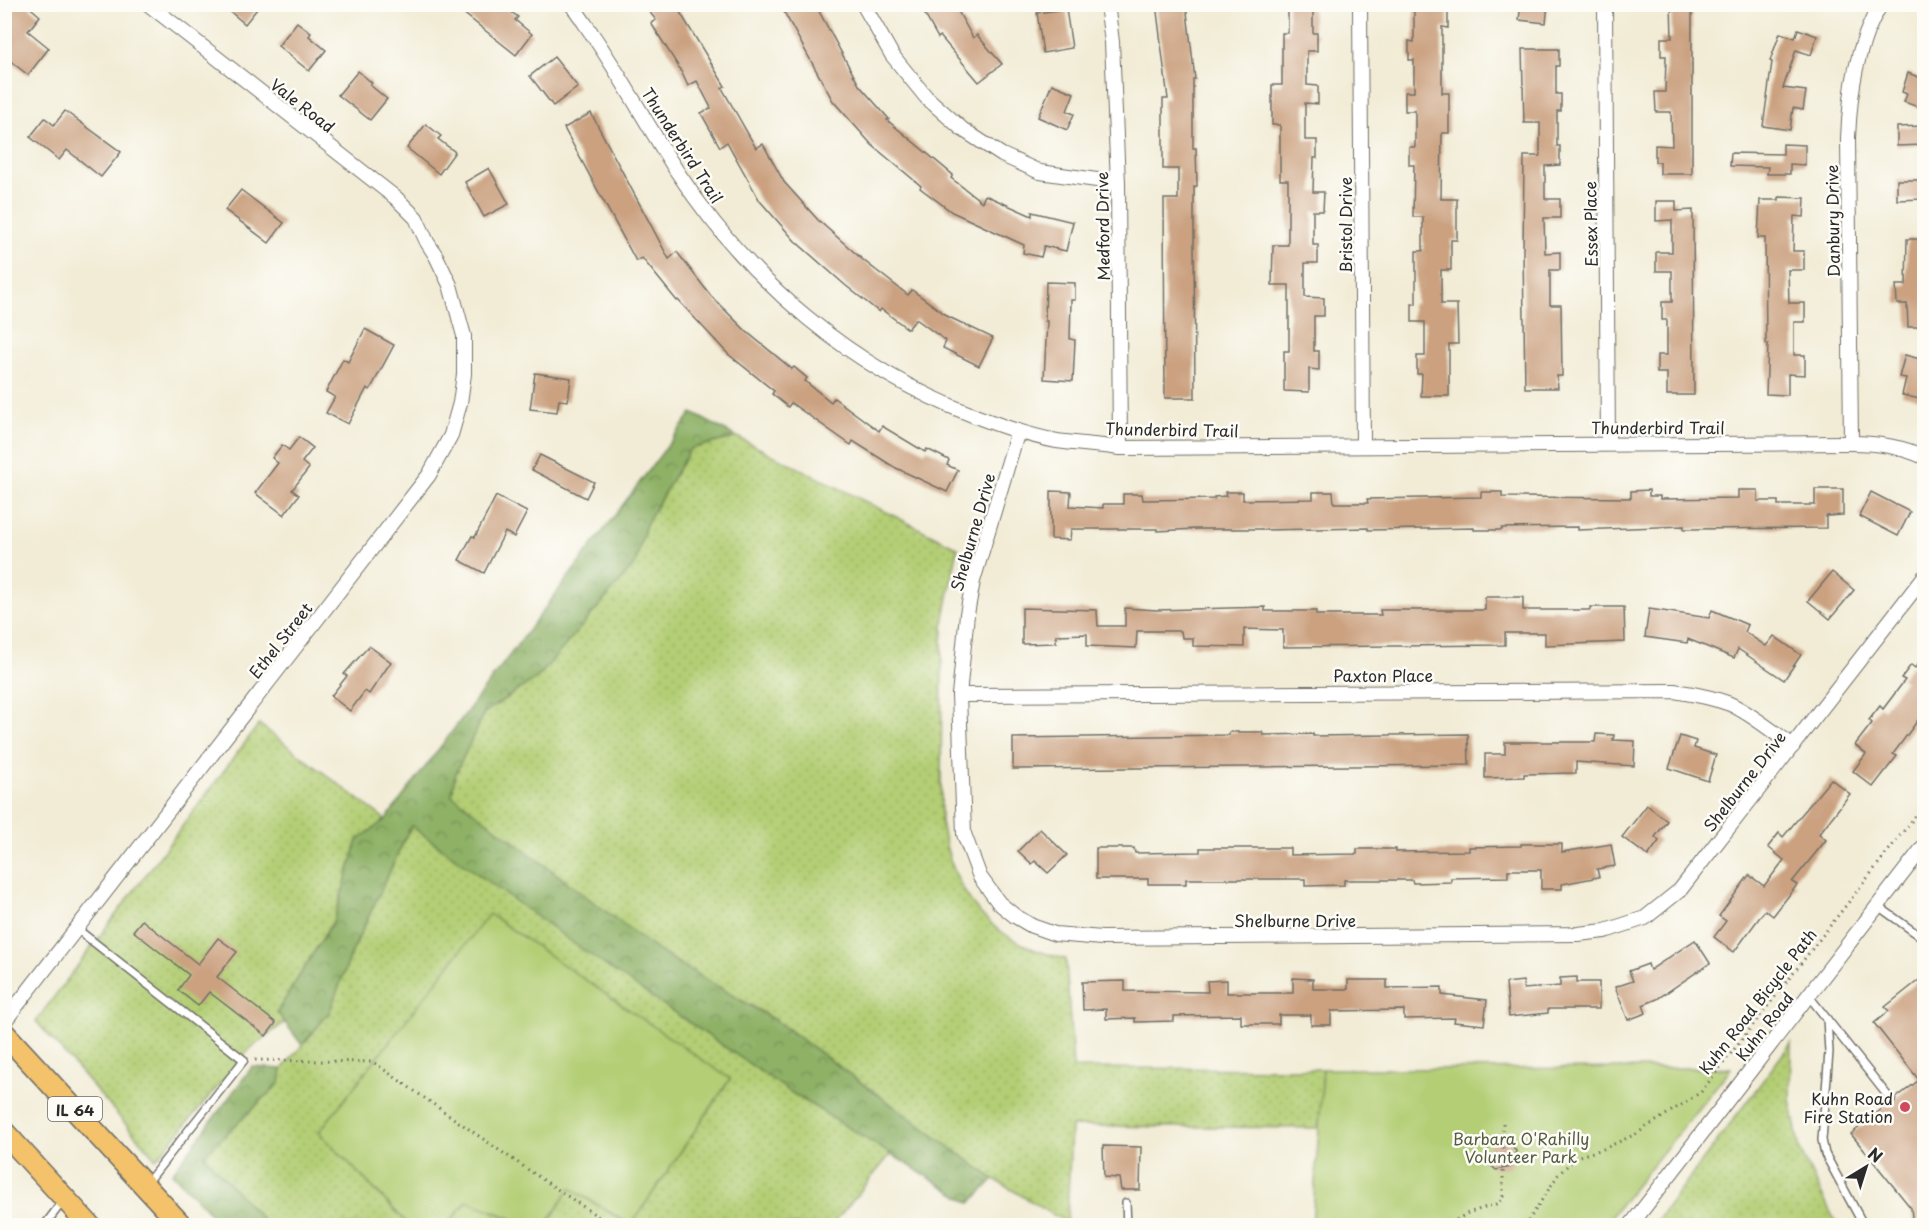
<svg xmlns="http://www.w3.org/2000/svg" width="1929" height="1230" font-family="'Playpen Sans',sans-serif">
<defs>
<pattern id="grass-dots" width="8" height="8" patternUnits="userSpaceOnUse" patternTransform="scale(1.5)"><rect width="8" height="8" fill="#b3ce74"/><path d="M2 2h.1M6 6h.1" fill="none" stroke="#9ab165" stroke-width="1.8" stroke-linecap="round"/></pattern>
<pattern id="forest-crowns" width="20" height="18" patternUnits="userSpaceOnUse" patternTransform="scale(1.5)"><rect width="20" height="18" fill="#8eb166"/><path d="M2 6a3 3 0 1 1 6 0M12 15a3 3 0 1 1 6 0" fill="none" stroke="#749054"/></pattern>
</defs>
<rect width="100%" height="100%" fill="#fdfcf7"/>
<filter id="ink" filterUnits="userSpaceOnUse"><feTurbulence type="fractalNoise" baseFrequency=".0167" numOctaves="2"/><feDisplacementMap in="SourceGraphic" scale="12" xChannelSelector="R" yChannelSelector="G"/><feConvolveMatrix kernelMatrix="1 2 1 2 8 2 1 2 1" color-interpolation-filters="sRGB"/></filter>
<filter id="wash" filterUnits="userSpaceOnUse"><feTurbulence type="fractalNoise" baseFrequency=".008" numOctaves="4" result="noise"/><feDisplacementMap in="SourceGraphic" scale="24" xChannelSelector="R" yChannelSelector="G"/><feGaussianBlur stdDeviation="1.35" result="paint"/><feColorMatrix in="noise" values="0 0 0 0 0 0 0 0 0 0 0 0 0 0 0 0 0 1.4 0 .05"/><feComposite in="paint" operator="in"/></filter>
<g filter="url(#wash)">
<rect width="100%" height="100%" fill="#f2ecd6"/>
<g fill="url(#grass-dots)" stroke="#6f7c50" stroke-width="1.5">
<path d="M 737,437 L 958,548 L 944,617 L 942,643 L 941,821 C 953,897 990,942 1066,959 L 1073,1068 L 1323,1069 L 1319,1128 L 1071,1126 L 1067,1223 L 994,1179 L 776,1021 L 658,951 L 452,795 L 454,775 L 484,713 L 539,676 L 635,564 L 646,524 L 690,448 Z"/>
<polygon points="259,724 386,820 358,840 334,920 277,1012 285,1022 250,1049 156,1159 36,1021"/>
<path d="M 411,826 C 568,939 726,1052 891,1154 L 832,1225 L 631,1225 L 730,1079 L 319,1132 L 409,1225 L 267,1225 L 203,1155 L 280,1083 L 282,1069 L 329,1013 L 352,952 Z"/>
<polygon points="1791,1043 1790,1099 1800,1151 1837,1225 1654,1225"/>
<polygon points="570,1188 629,1225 546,1226"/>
<polygon points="467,1201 528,1225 447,1226"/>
</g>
<g fill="url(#forest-crowns)" stroke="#5c6e48" stroke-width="1.5">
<polygon points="692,413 737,437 690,449 646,524 635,564 539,676 484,713 455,775 452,795 658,951 776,1021 994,1179 970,1203 792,1093 583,950 411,826 352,952 329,1013 302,1045 277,1012 334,920 358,840 386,819"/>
<polygon points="252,1067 282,1069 280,1083 204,1155 267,1225 221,1225 172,1173"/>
</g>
<g fill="#b3ce74" stroke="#6f7c50" stroke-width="1.5">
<polygon points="489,914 730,1079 631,1225 570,1188 546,1225 528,1225 467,1201 447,1225 409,1225 319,1132"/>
<polygon points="1731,1068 1604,1225 1312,1226 1323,1069"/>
</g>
<g id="blocks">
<g fill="#cba180">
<polygon points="4,4 26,4 40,16 28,31 49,48 28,75 4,56"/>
<polygon points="221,4 261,4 245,24"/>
<polygon points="452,4 501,4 518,17 515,20 532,34 516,55"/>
<polygon points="643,4 675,4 725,86 722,88 756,148 763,144 784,182 818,220 863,260 908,295 912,290 949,317 993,338 979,366 943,348 946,341 916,319 908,329 881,309 879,312 845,285 795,241 760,201 727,142 720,147 701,113 711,108 697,81 688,86 680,69 651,23 656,20"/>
<polygon points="793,4 815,4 859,85 889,119 887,120 953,175 951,178 982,202 985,195 1032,216 1032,212 1073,222 1066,251 1044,246 1041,257 1023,253 1024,245 952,212 920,188 921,186 872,145 833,101 783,10"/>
<polygon points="919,4 954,4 973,38 977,35 1002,64 979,82 940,36 938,38"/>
<polygon points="1156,4 1186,4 1195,79 1193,79 1193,148 1196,148 1197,186 1194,187 1194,240 1195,398 1165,398 1164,199 1178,199 1178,169 1163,169 1163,99 1168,99"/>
<polygon points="1288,4 1313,4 1313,33 1317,33 1317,51 1307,51 1307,85 1318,86 1318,104 1305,103 1305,140 1317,140 1317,158 1314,158 1313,192 1324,192 1323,211 1313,211 1313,245 1318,245 1318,263 1305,263 1305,297 1324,298 1324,316 1314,316 1314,351 1319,351 1319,370 1309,369 1309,392 1284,391 1284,351 1289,351 1289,285 1272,285 1273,245 1288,245 1288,180 1280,180 1280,125 1272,125 1272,85 1282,85 1282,33 1288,33"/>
<polygon points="1414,4 1448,4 1448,28 1442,27 1442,93 1449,93 1449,133 1442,133 1441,199 1457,199 1457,240 1451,240 1451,270 1441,270 1441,304 1457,304 1458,344 1449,344 1449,396 1421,396 1422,374 1417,374 1417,356 1425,356 1425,322 1412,322 1412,304 1416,304 1416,251 1423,251 1423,217 1413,217 1414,165 1409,165 1409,147 1415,147 1415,111 1405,111 1405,92 1414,92 1414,60 1409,60 1409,41 1414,42"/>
<polygon points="1521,4 1548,4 1546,23 1519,20"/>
<polygon points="1671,4 1692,4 1692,174 1660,174 1660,162 1655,162 1655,145 1672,146 1671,112 1656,112 1655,92 1665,92 1666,56 1661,56 1661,38 1672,38"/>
<polygon points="1066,9 1072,48 1043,53 1037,13"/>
<polygon points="297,22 311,33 309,36 326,50 309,71 278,46"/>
<polygon points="1798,29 1817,36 1811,55 1796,50 1783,88 1806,91 1803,110 1793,108 1790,130 1763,126 1772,62 1770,61 1780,33 1795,38"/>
<polygon points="1522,49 1559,49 1559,66 1556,66 1556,94 1561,94 1561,111 1557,111 1557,146 1560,146 1560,165 1545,166 1545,199 1560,199 1560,218 1544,218 1545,253 1560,252 1560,270 1550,270 1550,305 1561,305 1562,376 1557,376 1558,388 1525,388 1523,253 1524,156 1540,156 1540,123 1524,123"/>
<polygon points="554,57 578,87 553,106 530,76"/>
<polygon points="358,71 372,83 370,85 387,99 370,120 338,95"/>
<polygon points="1908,73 1924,79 1924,109 1904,102 1907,94 1902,92"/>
<polygon points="1052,84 1074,93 1067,111 1074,114 1067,130 1038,117"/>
<polygon points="65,111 121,152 101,177 67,150 59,160 30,137 45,118 54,125"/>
<polygon points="591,113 669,259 677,252 711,296 747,332 792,369 794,367 807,378 805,381 831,402 834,398 879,431 882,426 925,452 927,449 949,460 947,465 958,470 947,492 894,467 853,441 851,445 791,403 788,407 772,394 774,391 728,354 678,300 677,301 642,258 636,261 564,128"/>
<polygon points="426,124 441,136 438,139 455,152 439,174 407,148"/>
<polygon points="1924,126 1924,145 1897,146 1897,127"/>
<polygon points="1783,144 1805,145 1805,165 1790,164 1790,174 1767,174 1768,167 1730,166 1731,153 1783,154"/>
<polygon points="489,168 509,204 484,217 465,182"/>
<polygon points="1897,180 1924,180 1924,199 1897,200"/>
<polygon points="241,190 284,223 269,243 225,210"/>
<polygon points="1779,197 1805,198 1804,217 1794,216 1793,251 1804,251 1804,270 1788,270 1789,303 1805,303 1805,322 1794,322 1794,355 1805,355 1805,375 1788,374 1788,395 1766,394 1768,344 1766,344 1765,238 1758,238 1760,200 1779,200"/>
<polygon points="1656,201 1676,201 1676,211 1693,210 1694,395 1667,395 1667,373 1657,373 1657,355 1667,355 1667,320 1662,320 1662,302 1672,302 1672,271 1656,271 1656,252 1672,252 1672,220 1656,221"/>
<polygon points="1907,239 1924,239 1924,327 1908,327 1907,304 1897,304 1896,285 1906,285"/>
<polygon points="1046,282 1075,283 1075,300 1071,300 1070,339 1075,340 1073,381 1044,379 1047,321 1045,321"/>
<polygon points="365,329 394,345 370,390 367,388 348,424 326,413 335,397 326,392 343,359 348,362"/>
<polygon points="1905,355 1924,360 1924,400 1902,395 1906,378 1899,377"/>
<polygon points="535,373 571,378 568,401 559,400 557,412 530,409"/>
<polygon points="299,437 313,448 302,462 309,468 292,490 299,495 284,515 255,493 278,463 272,458 282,445 289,450"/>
<polygon points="540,455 594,482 586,498 532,470"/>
<polygon points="1815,489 1843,489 1843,515 1826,516 1826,528 1684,529 1684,526 1578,530 1578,527 1502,528 1502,530 1474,530 1474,528 1368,530 1368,528 1262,530 1262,529 1196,529 1157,531 1157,529 1071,529 1070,540 1051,539 1051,491 1071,492 1070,506 1103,508 1103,504 1123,504 1123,494 1142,494 1143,500 1214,499 1214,497 1226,496 1225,492 1243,492 1243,500 1313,499 1313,492 1333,492 1334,503 1368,503 1367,499 1481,497 1481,492 1502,492 1502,497 1631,498 1631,491 1649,490 1649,496 1660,496 1660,499 1738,498 1738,490 1758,490 1758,501 1778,501 1778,505 1815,505"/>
<polygon points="1871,492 1910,512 1898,536 1859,516"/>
<polygon points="496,496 527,512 514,537 505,532 484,573 459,560 472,536 475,537"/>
<polygon points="1832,572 1854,590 1830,619 1808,601"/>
<polygon points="1485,597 1523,597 1523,610 1590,610 1590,607 1624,607 1625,642 1545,645 1545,633 1505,633 1505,645 1283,647 1283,630 1244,629 1244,647 1193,646 1193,638 1182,638 1181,631 1137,631 1136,648 1087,646 1087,634 1056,635 1056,643 1022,644 1022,608 1097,610 1098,626 1125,626 1125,608 1157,610 1265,607 1265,611 1316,611 1316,615 1381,615 1380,610 1485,610"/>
<polygon points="1649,609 1709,618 1712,610 1748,625 1745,632 1766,646 1774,636 1801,655 1784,680 1738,649 1734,658 1688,639 1687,643 1645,637"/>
<polygon points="369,646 391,662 369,694 365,691 350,711 331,696 347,676 344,674"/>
<polygon points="1924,655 1924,712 1893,754 1897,756 1873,787 1853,771 1866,754 1855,745 1872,723 1869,720 1880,706 1883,709 1905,680 1901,678 1911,665 1915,668"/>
<polygon points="1229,732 1262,732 1263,735 1313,734 1313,736 1468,734 1469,765 1013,769 1013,738 1229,735"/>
<polygon points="1596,734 1614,735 1613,740 1635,741 1634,766 1576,762 1576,773 1524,774 1524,777 1485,778 1485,754 1505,754 1505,742 1595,742"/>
<polygon points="1680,736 1696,741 1694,748 1716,755 1708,781 1669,768"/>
<polygon points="1831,779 1850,794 1819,834 1826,840 1792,882 1797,885 1773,916 1765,910 1734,952 1714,937 1726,921 1719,916 1749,875 1764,886 1784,860 1768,847 1779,833 1783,837"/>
<polygon points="1647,805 1667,821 1655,837 1659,841 1648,856 1622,837"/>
<polygon points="1040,829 1067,855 1048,873 1035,861 1032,864 1018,851"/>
<polygon points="1521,844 1562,844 1562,852 1611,844 1615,866 1597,869 1599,877 1562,884 1562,889 1541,889 1541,870 1508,870 1508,877 1451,878 1451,882 1413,883 1412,880 1344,880 1344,885 1305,886 1305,879 1186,879 1186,884 1148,884 1148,879 1096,879 1096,848 1134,848 1135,853 1200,852 1200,848 1290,848 1290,855 1357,854 1357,849 1396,849 1396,852 1469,851 1469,847 1521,846"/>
<polygon points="142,920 198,964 218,938 237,952 217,977 276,1023 266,1036 209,992 198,1006 178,990 189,975 133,931"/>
<polygon points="1695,940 1710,963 1657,999 1643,1005 1646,1013 1628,1020 1615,987 1633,981 1629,971 1648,964 1650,970"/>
<polygon points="1924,976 1924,1226 1913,1226 1911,1208 1851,1134 1888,1104 1894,1105 1896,1098 1919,1080 1874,1023 1889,1011 1885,1007"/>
<polygon points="1577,977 1577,982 1599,982 1599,1009 1548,1009 1548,1013 1509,1017 1506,983 1523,981 1524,989 1560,986 1560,978"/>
<polygon points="1293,978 1313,979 1313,989 1348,989 1348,980 1387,980 1387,988 1442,987 1442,995 1487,1000 1484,1025 1454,1022 1455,1018 1404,1019 1404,1010 1331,1011 1331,1025 1311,1025 1311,1015 1279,1015 1279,1024 1241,1024 1241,1015 1174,1016 1174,1021 1135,1022 1135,1018 1106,1019 1106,1009 1083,1010 1082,982 1125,981 1125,991 1208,992 1207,981 1227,980 1227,993 1293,993"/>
<polygon points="1506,1139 1516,1151 1511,1167 1496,1170 1484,1159 1490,1144"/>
<polygon points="1103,1146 1141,1147 1140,1190 1121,1190 1119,1178 1104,1177"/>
</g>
</g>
</g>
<g filter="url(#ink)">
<use href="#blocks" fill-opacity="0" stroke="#716f67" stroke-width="1.5"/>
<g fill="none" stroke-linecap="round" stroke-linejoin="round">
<g stroke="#716f67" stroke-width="10">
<g id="service">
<polyline points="1878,906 1924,939"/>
<polyline points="77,929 244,1060 147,1183"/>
<polyline points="1808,995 1827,1019 1829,1052 1822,1140 1825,1154 1864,1226"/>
<polyline points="1827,1019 1891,1100"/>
<polyline points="1126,1203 1127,1226"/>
<polyline points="44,1226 63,1201"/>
</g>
</g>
<g stroke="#716f67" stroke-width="16">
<g id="minor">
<path d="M 571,4 C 579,14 585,24 592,34 C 623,79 648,127 678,173 C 750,282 852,369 975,416 C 1001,426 1029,436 1057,441 C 1078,444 1099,445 1120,448 L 1851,443 C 1877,443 1901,446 1924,457"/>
<polyline points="863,4 892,55 926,97 962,129 1002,155 1040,172 1118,183"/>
<polyline points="1107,4 1112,42 1118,183 1120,448"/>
<polyline points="1360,4 1363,445"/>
<polyline points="1605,4 1608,444"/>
<polyline points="1018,431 973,581 967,614 959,695 964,834 980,877 999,903 1015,916 1032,926 1055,934 1102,938 1578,934 1605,931 1645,918 1680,890 1924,577"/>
<path d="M 1851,443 L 1848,138 C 1850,92 1856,44 1881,4"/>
<path d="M 959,695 L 1674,691 C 1693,694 1712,697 1730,704 C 1752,714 1773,732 1793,746"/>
<polyline points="4,1022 429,475 451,435 460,403 464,374 464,336 450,285 436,256 427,242 416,218 396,198 148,4"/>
<polyline points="1630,1226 1924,846"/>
</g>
</g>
<g stroke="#716f67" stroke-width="24">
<g id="primary">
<polyline points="4,1033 182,1226"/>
<polyline points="4,1132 90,1226"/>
</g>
</g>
<g stroke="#716f67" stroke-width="3" stroke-dasharray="1.5 4.5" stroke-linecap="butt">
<polyline points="255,1060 373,1062 496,1148 612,1226"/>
<polyline points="1446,1226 1468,1213 1499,1203 1503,1198 1503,1123"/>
<polyline points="1525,1226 1558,1175 1576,1157 1603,1149 1636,1134 1701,1092 1924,805"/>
</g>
<use href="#service" stroke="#fff" stroke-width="7"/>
<use href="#minor" stroke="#fff" stroke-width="14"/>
<use href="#primary" stroke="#f3c26a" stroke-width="21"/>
</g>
</g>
<circle fill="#d1495b" stroke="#fdfcf7" stroke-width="2" cx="1905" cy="1107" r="6"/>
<g text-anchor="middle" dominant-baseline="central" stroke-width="5" stroke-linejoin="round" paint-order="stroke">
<rect fill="#fdfcf7" stroke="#6a6a68" stroke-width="1.5" x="48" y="1097" width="54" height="24" rx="4.5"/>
<g font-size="15" font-weight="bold" fill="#2b2b2b">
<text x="75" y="1109">IL 64</text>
</g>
<g font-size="16" fill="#2b2b2b" stroke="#fdfcf7">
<text transform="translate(303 105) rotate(38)">Vale Road</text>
<text transform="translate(683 145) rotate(57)">Thunderbird Trail</text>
<text transform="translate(1832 221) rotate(-91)">Danbury Drive</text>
<text transform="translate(1590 224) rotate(-91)">Essex Place</text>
<text transform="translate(1345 225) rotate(-90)">Bristol Drive</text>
<text transform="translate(1102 226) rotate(-91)">Medford Drive</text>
<text x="1658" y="427">Thunderbird Trail</text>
<text transform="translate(1172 429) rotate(1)">Thunderbird Trail</text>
<text transform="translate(972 532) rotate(-74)">Shelburne Drive</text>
<text transform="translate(280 640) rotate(-52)">Ethel Street</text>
<text x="1383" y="675">Paxton Place</text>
<text transform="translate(1744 781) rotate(-52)">Shelburne Drive</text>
<text x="1295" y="920">Shelburne Drive</text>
<text transform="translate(1757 1001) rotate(-52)">Kuhn Road Bicycle Path</text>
<text transform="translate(1764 1026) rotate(-52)">Kuhn Road</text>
</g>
<g font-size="16" fill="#2b2b2b" stroke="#fdfcf7" text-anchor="end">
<text x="1893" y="1098">Kuhn Road<tspan x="1893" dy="18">Fire Station</tspan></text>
</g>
<g font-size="16" fill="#545c41" stroke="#fdfcf7">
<text x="1521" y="1138">Barbara O'Rahilly<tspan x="1521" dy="18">Volunteer Park</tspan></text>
</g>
</g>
<rect width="1929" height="1230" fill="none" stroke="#fdfcf7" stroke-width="24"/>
<g transform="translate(1866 1167) rotate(38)" stroke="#fdfcf7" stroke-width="4.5" paint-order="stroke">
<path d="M0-4.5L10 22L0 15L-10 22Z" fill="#2b2b2b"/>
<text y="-9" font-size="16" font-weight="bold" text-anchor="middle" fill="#2b2b2b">N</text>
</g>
</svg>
